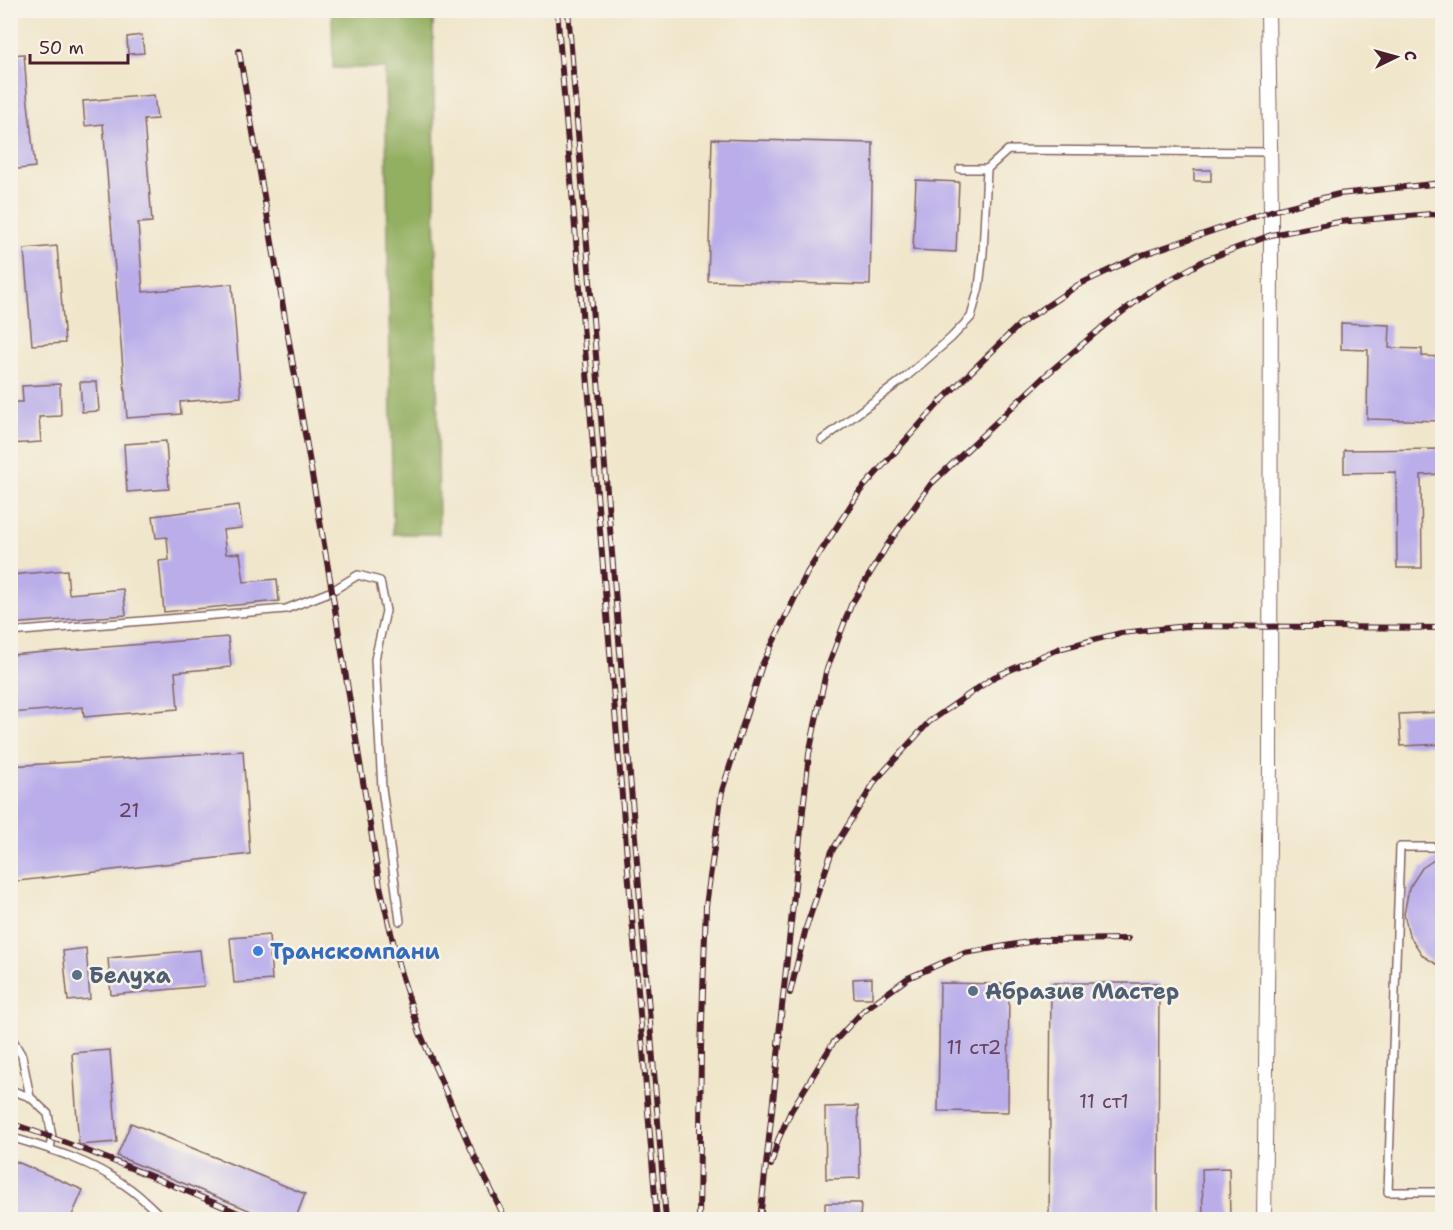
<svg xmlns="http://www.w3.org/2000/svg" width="1453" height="1230" font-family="'Shantell Sans',sans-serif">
<rect width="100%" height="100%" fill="#f7f3e8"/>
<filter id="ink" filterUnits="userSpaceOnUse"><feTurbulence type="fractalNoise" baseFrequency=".0167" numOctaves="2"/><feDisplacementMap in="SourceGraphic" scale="12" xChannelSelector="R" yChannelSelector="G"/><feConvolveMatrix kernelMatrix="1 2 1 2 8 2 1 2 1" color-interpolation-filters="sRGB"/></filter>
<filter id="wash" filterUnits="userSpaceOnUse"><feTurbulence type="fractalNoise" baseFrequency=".008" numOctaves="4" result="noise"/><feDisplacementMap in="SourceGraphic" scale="24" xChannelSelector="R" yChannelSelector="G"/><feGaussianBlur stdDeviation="1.35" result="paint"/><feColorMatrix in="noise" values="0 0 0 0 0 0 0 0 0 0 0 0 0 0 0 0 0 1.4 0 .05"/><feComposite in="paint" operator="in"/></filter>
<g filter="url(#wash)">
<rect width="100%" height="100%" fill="#f0e6cb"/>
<polygon fill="#93af61" stroke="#6e6746" stroke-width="1.5" points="332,11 433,11 439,534 393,534 385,68 333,68"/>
<g id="blocks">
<g fill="#baadea">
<polygon points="142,35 144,53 128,54 127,37"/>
<polygon points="24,54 27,94 35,167 10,170 10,99 12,99 10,55"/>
<polygon points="154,95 157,119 144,120 152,222 138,223 143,292 232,284 241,397 180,402 181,414 127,418 103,124 85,126 83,101"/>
<polygon points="712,139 873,143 870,285 708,281"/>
<rect x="1194" y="170" width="17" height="11"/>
<polygon points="916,180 959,182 956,252 913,250"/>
<polygon points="57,246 65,343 32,345 24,249"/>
<polygon points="1341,323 1390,325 1389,348 1422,349 1422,356 1443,357 1443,421 1367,419 1368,350 1341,349"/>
<polygon points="80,382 97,382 99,411 82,412"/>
<polygon points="60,384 61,416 39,417 41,442 10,444 10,402 23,402 22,386"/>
<polygon points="166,441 169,489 127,492 124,444"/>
<polygon points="1443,449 1443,474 1421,475 1422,568 1397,568 1396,472 1344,473 1344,450"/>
<polygon points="239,505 242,528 223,530 226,554 240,553 244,582 277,579 279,601 164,612 159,561 169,560 167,537 156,538 153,516"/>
<polygon points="67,570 69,594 123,589 126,615 10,624 10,575"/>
<polygon points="228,637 231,667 175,672 178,709 84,717 83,707 10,713 10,655"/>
<polygon points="1443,712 1443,744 1401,746 1399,714"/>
<polygon points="243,751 250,854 10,882 10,766"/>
<polygon points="1443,854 1443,968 1423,956 1409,935 1404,914 1409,888 1422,868"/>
<polygon points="269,935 272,980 234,983 230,938"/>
<polygon points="86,948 90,999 68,1001 63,951"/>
<polygon points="200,950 204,986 111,995 108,958"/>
<polygon points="872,978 872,998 854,998 853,979"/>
<polygon points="940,983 1009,984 1008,1112 938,1111"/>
<polygon points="1051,983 1159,983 1158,1220 1049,1220"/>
<polygon points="110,1050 117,1142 79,1145 72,1053"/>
<polygon points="858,1106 860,1178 826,1179 825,1107"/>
<polygon points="131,1123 305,1194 295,1220 273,1220 117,1156"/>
<polygon points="10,1159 83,1190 70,1220 19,1220 10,1216"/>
<polygon points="1229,1168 1230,1220 1203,1220 1202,1169"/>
<polygon points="825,1203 861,1203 860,1220 825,1220"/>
</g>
</g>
</g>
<g filter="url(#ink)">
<use href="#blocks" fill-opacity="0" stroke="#846563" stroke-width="1.5"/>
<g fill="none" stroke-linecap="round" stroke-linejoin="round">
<g stroke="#846563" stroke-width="10">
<g id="service">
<polyline points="960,169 987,169 1008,150 1270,152"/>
<polyline points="822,440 906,377 951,338 971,317 979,287 983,253 987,169"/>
<polyline points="10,632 286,609 332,591 358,575 380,581 386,611 375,659 382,788 400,921"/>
<polyline points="1442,847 1400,847 1388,1192 1442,1192"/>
<polyline points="10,1035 22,1056 30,1097"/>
<polyline points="10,1090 30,1097 48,1114 52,1137 50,1148"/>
<path d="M 10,1137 C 51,1149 91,1161 126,1186 C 140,1195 152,1208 165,1220"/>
</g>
</g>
<g stroke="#846563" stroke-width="16">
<polyline id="minor" points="1264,1220 1270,765 1271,211 1268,10"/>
</g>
<use href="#service" stroke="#fff" stroke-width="7"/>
<use href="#minor" stroke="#fff" stroke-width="14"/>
<g stroke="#4a1f2b" stroke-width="6">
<g id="rail">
<polyline points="557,10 657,1220"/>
<polyline points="568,10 666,1220"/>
<polyline points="239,51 332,591 380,886 400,971 420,1033 471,1149 506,1220"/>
<polyline points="790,993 806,928 832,851 876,780 929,722 994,677 1058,649 1121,633 1187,626 1442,628"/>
<polyline points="778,1044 809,754 826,672 851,605 888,544 931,484 1045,376 1106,324 1150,291 1205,260 1271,235 1339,222 1431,214 1442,215"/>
<path d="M 10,1123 C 94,1151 174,1186 255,1220"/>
<polyline points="771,1165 778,1140 791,1111 833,1043 864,1010 908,978 965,953 1040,940 1128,939"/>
<polyline points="699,1220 701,1049 706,906 722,791 762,665 807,573 860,491 941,401 1020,324 1078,285 1139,256 1271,211 1339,194 1442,183"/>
<polyline points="760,1220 780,1037"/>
</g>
</g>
<use href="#rail" stroke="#f7f3e8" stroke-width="4" stroke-dasharray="11" stroke-linecap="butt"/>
</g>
</g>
<circle fill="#3f7fe0" stroke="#f7f3e8" stroke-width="2" cx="258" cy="951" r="6"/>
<g fill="#5c6f8a" stroke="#f7f3e8" stroke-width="2">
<circle cx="77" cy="975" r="6"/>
<circle cx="973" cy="991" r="6"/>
</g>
<g text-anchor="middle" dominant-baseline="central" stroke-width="5" stroke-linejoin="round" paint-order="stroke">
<g font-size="20" fill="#66425b">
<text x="129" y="810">21</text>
<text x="974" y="1047">11 ст2</text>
<text x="1104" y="1101">11 ст1</text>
</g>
<g font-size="22" font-weight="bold" fill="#366cbe" stroke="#f7f3e8" text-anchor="start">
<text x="270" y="951">Транскомпани</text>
</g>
<g font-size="22" font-weight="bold" fill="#4e5e75" stroke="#f7f3e8" text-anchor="start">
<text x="89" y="975">Белуха</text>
<text x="985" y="991">Абразив Мастер</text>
</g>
</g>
<rect width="1453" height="1230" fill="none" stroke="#f7f3e8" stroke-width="36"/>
<g transform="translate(1396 57) rotate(85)" stroke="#f7f3e8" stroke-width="4.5" paint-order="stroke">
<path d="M0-4.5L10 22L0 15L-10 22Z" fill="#4a1f2b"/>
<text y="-9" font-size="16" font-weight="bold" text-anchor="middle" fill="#4a1f2b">С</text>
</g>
<path d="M30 54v9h98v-9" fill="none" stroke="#4a1f2b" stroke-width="3"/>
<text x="39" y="54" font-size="18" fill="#4a1f2b" stroke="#f7f3e8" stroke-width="4.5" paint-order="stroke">50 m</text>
</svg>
